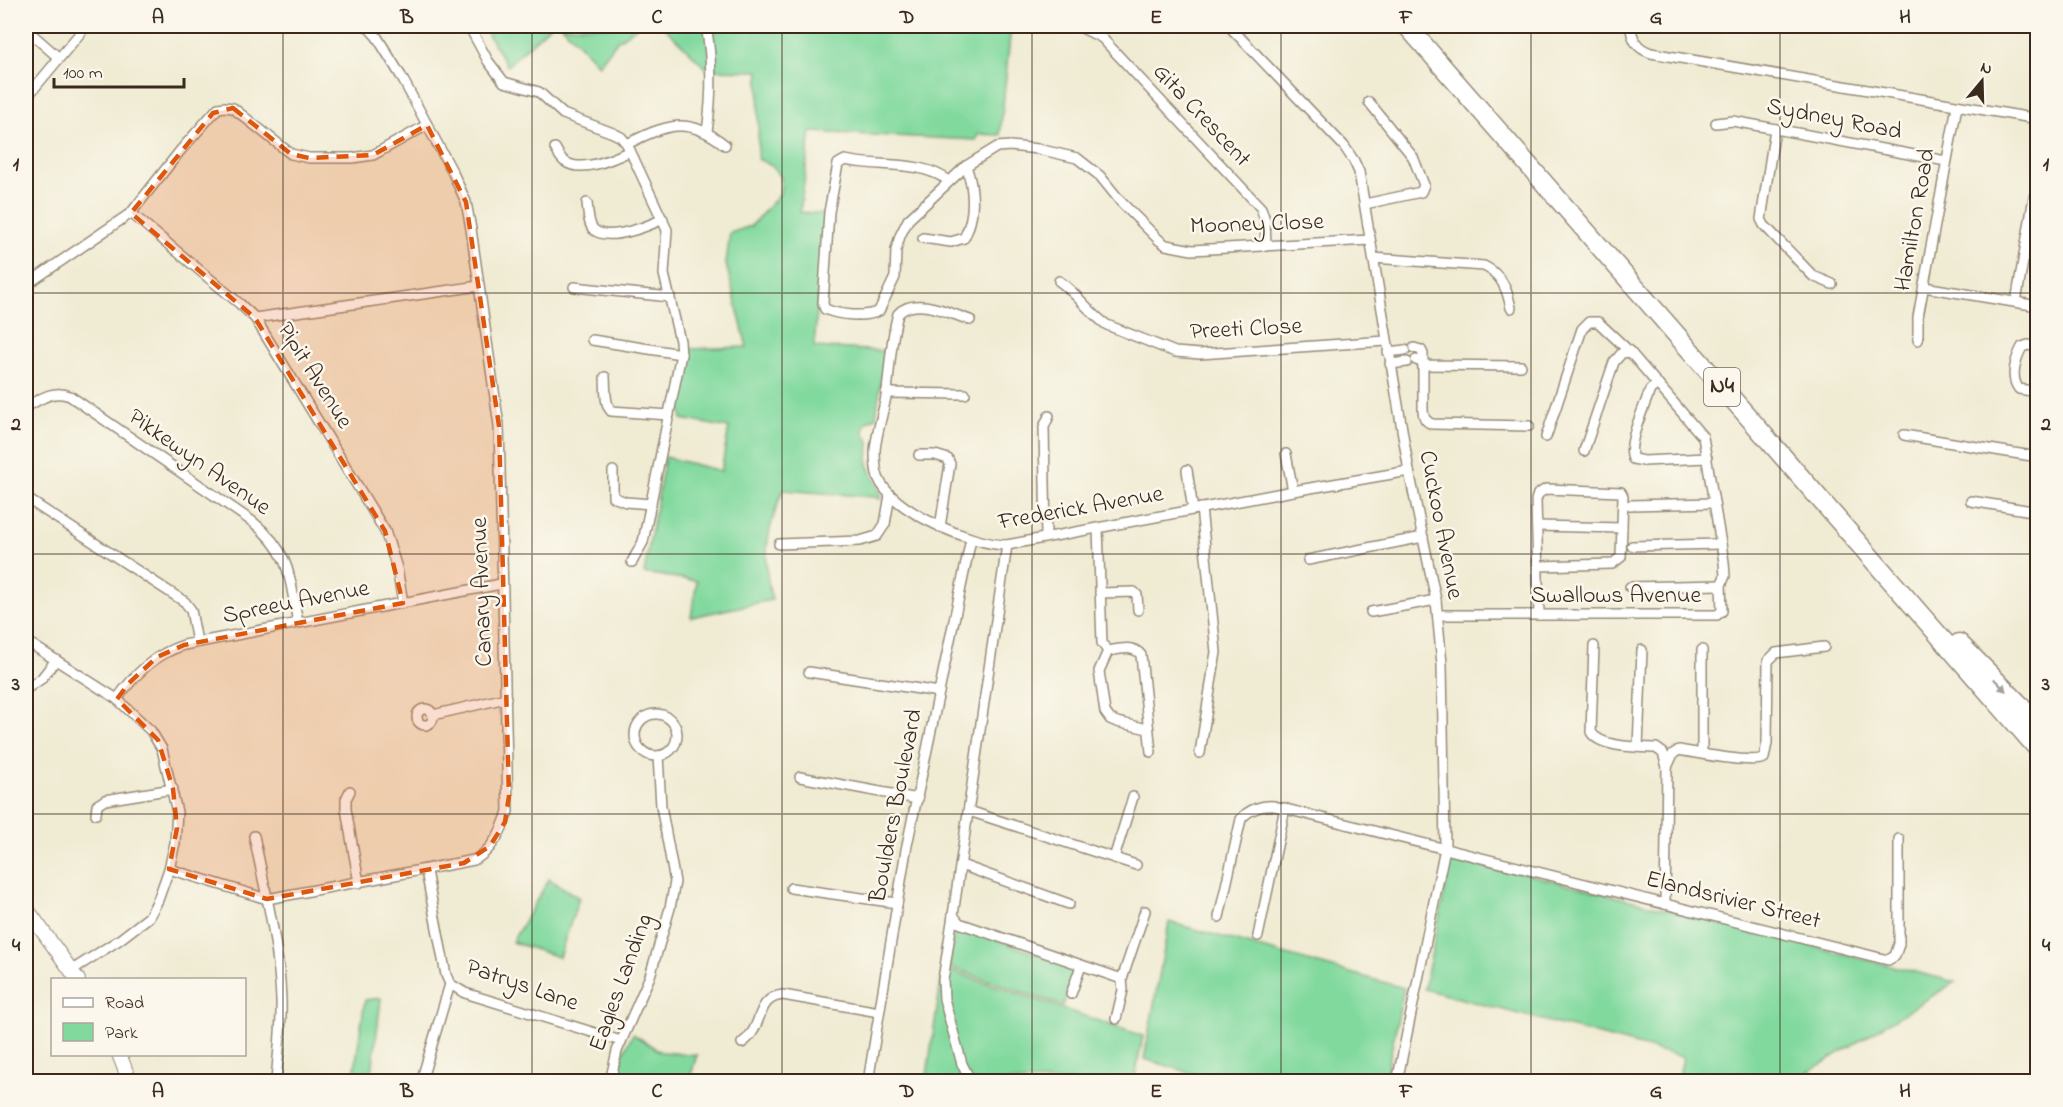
<svg xmlns="http://www.w3.org/2000/svg" width="2063" height="1107" font-family="'Indie Flower',sans-serif">
<rect width="100%" height="100%" fill="#fbf7ec"/>
<filter id="ink" filterUnits="userSpaceOnUse"><feTurbulence type="fractalNoise" baseFrequency=".0167" numOctaves="2"/><feDisplacementMap in="SourceGraphic" scale="12" xChannelSelector="R" yChannelSelector="G"/><feConvolveMatrix kernelMatrix="1 2 1 2 8 2 1 2 1" color-interpolation-filters="sRGB"/></filter>
<filter id="wash" filterUnits="userSpaceOnUse"><feTurbulence type="fractalNoise" baseFrequency=".008" numOctaves="4" result="noise"/><feDisplacementMap in="SourceGraphic" scale="24" xChannelSelector="R" yChannelSelector="G"/><feGaussianBlur stdDeviation="1.35" result="paint"/><feColorMatrix in="noise" values="0 0 0 0 0 0 0 0 0 0 0 0 0 0 0 0 0 1.4 0 .05"/><feComposite in="paint" operator="in"/></filter>
<g filter="url(#wash)">
<rect width="100%" height="100%" fill="#f0ebd3"/>
<g fill="#81d99e" stroke="#5e825e" stroke-width="1.5">
<polygon points="483,26 550,26 507,66"/>
<polygon points="562,26 638,26 617,41 599,65"/>
<path d="M 663,26 L 1011,26 L 1000,135 L 978,134 L 976,140 L 811,132 L 800,212 L 825,214 L 814,347 L 885,351 L 876,417 L 865,423 L 864,432 L 869,441 L 868,464 L 881,494 L 880,499 L 875,497 L 783,490 C 767,529 761,559 772,600 L 691,617 L 697,581 L 644,573 L 665,457 L 721,471 L 729,428 L 682,419 L 680,401 L 690,349 L 747,347 L 726,264 L 730,233 L 751,226 L 780,194 L 781,177 L 772,166 L 758,159 L 759,71 L 708,70 Z"/>
<polygon points="1459,857 1955,982 1794,1081 1678,1081 1683,1057 1424,989 1451,862"/>
<polygon points="549,879 579,898 559,957 512,942"/>
<polygon points="1169,922 1404,988 1385,1081 1219,1081 1144,1059"/>
<polygon points="955,925 1074,967 1075,971 1063,1006 949,967"/>
<polygon points="943,968 1143,1036 1134,1081 926,1082"/>
<polygon points="381,998 371,1081 353,1081 365,1000"/>
<polygon points="633,1034 661,1052 697,1055 689,1081 631,1081 618,1077 625,1049"/>
</g>
</g>
<g filter="url(#ink)">
<g fill="none" stroke-linecap="round" stroke-linejoin="round">
<g stroke="#968a78" stroke-width="12">
<g id="street">
<polyline points="469,26 488,61 504,82 539,92 563,114 613,133 621,137 627,144 667,230 664,274 680,341 681,354 643,542 632,562"/>
<path d="M 706,26 C 713,62 712,96 707,132"/>
<polyline points="1229,26 1344,146 1354,161 1359,172 1409,471 1436,600 1442,664 1445,848 1397,1082"/>
<path d="M 1630,26 C 1633,40 1636,48 1651,53 L 2038,119"/>
<polyline points="1082,28 1102,38 1261,208 1265,220 1266,246"/>
<polyline points="26,29 59,58"/>
<polyline points="26,98 86,26"/>
<polyline points="1716,123 1733,121 1946,161"/>
<polyline points="1775,129 1761,219 1764,225 1813,276 1832,284"/>
<path d="M 627,144 C 666,125 688,115 725,145"/>
<path d="M 555,148 C 558,153 560,158 564,161 C 581,174 613,159 630,151"/>
<path d="M 949,181 C 919,159 880,168 845,160 L 838,164 L 829,212 L 823,304 L 825,309 C 839,315 865,318 879,311 L 895,277 L 896,250 L 900,236 L 908,220 L 966,166 L 997,147 L 1010,146 L 1038,149 L 1077,158 L 1100,176 L 1121,202 L 1159,240 L 1166,245 L 1192,250 L 1370,240"/>
<path d="M 587,203 C 588,210 588,225 594,230 C 609,242 648,226 663,219"/>
<polyline points="1365,204 1421,192 1424,185 1413,157 1369,102"/>
<polyline points="131,213 240,304 255,318 385,531 397,568 403,603"/>
<path d="M 923,238 L 951,242 L 964,238 C 976,216 974,188 966,166"/>
<path d="M 1373,258 L 1484,266 C 1502,275 1507,289 1511,308"/>
<path d="M 1059,281 C 1077,293 1089,313 1107,325 L 1175,352 L 1200,354 L 1386,341"/>
<polyline points="26,285 131,213 180,151 218,108 225,107 233,108 291,154 309,158 352,158 373,155 427,125"/>
<polyline points="574,287 670,297"/>
<polyline points="1924,287 2038,306"/>
<polyline points="2016,302 2034,197 2038,190"/>
<polyline points="255,318 479,286"/>
<path d="M 970,320 C 951,314 915,295 898,314 C 891,338 890,366 887,391 C 884,411 877,430 875,450 C 875,459 875,468 878,477 C 890,511 973,545 1007,545 L 1293,491 L 1409,471"/>
<polyline points="592,340 681,354"/>
<polyline points="1918,340 1918,317 1957,106"/>
<path d="M 2038,347 L 2028,345 L 2022,347 C 2015,360 2010,378 2019,389 L 2038,392"/>
<path d="M 1414,348 L 1421,350 L 1423,354 L 1423,411 C 1424,418 1425,421 1432,424 L 1529,426"/>
<polyline points="1388,352 1405,350"/>
<polyline points="1416,360 1422,362 1424,365 1521,366"/>
<polyline points="1390,364 1407,362"/>
<path d="M 605,377 C 606,388 604,403 611,411 L 669,415"/>
<path d="M 1658,386 L 1655,386 L 1650,390 C 1645,406 1626,444 1633,459 L 1644,461 L 1707,458"/>
<polyline points="886,393 965,394"/>
<path d="M 26,407 C 40,399 54,389 70,396 L 253,522 C 292,554 289,577 298,623"/>
<polyline points="1904,435 2038,457"/>
<polyline points="1584,451 1614,362 1622,353 1630,352"/>
<polyline points="1286,454 1293,491"/>
<polyline points="919,455 935,455 948,459 950,464 940,527"/>
<polyline points="1187,470 1193,510"/>
<polyline points="613,471 613,497 626,502 651,504"/>
<polyline points="26,498 185,602 191,610 197,642"/>
<polyline points="1971,501 2038,512"/>
<polyline points="1630,505 1714,503"/>
<polyline points="1537,526 1622,528"/>
<path d="M 1098,528 L 1102,643 L 1108,651 C 1120,649 1133,645 1141,655 L 1151,752"/>
<polyline points="1046,537 1044,427 1049,416"/>
<polyline points="779,544 860,541 877,536 885,524 890,495"/>
<polyline points="1007,545 953,915 959,923 1122,979 1145,911"/>
<polyline points="1632,546 1721,544"/>
<polyline points="1308,560 1423,537"/>
<polyline points="1538,566 1612,564 1621,557 1623,496 1621,492 1546,489 1538,494 1536,500 1539,615"/>
<polyline points="1630,587 1721,585"/>
<polyline points="1100,593 1134,592 1137,595 1138,610"/>
<polyline points="1371,612 1436,600"/>
<polyline points="1438,615 1717,615 1722,611 1721,585 1725,576 1724,562 1703,437 1630,352 1598,322 1589,322 1582,329 1546,437"/>
<polyline points="26,641 117,699 151,731 162,749 177,812 175,843 169,869 158,900 149,917 119,940 72,970"/>
<path d="M 1594,646 L 1591,732 C 1600,748 1639,747 1656,748 L 1663,753 L 1667,767 L 1665,904"/>
<polyline points="1108,651 1099,671 1105,712 1110,719 1117,722 1148,729"/>
<polyline points="809,672 939,692"/>
<polyline points="26,689 41,679 56,660"/>
<path d="M 117,699 C 135,674 155,654 184,645 L 501,584"/>
<circle cx="425" cy="717" r="8"/>
<circle cx="656" cy="735" r="21"/>
<polyline points="433,715 506,698"/>
<polyline points="1638,747 1642,650"/>
<polyline points="1200,753 1216,652 1201,508"/>
<polyline points="1702,753 1702,650"/>
<path d="M 1667,767 L 1673,754 L 1679,750 C 1697,753 1750,764 1764,758 L 1767,743 L 1768,661 L 1776,653 L 1824,647"/>
<polyline points="800,777 918,799"/>
<polyline points="350,791 346,799 346,809 359,883"/>
<polyline points="969,811 1136,865"/>
<polyline points="96,814 97,805 105,800 173,789"/>
<path d="M 254,836 C 265,890 279,945 281,999 C 282,1027 278,1054 276,1082"/>
<polyline points="1114,858 1133,797"/>
<polyline points="961,865 1069,904"/>
<path d="M 169,869 L 267,899 L 474,860 C 492,851 503,829 508,811 L 499,426 L 471,229 L 466,202 L 453,173 L 401,76 L 377,37 L 367,26"/>
<polyline points="426,871 446,975 450,984 465,993 621,1041"/>
<polyline points="791,888 897,903"/>
<polyline points="953,915 943,980 944,999 962,1064 971,1082"/>
<path d="M 1219,917 L 1241,819 C 1249,809 1262,805 1274,806 L 1888,960 L 1895,956 L 1899,944 L 1899,839"/>
<polyline points="1258,936 1285,808"/>
<polyline points="1071,994 1081,966"/>
<polyline points="1116,1019 1123,990 1122,979"/>
<path d="M 742,1043 C 765,1027 754,998 783,995 L 879,1012"/>
<polyline points="421,1082 450,984"/>
<polyline points="610,1082 617,1051 650,976 670,908 675,882 661,806 658,756"/>
<polyline points="868,1082 906,850 971,539"/>
</g>
</g>
<g stroke="#968a78" stroke-width="16">
<g id="secondary">
<polyline points="26,908 78,980"/>
<polyline points="119,1054 130,1082"/>
</g>
</g>
<g stroke="#968a78" stroke-width="21">
<g id="highway">
<polyline points="1407,26 2038,749"/>
<polyline points="1959,643 2038,723"/>
</g>
</g>
<use href="#street" stroke="#fff" stroke-width="9"/>
<use href="#secondary" stroke="#fff" stroke-width="14"/>
<use href="#highway" stroke="#fff" stroke-width="18"/>
</g>
<defs><path id="oneway-solid" d="M-6-.8H1V-3.2L6.5 0L1 3.2V.8H-6Z" transform="scale(1.5)"/></defs>
<use fill="#a79f9a" href="#oneway-solid" transform="translate(2000 685) rotate(46)"/>
</g>
<path fill="#df570d" fill-opacity="0.2" stroke="#df570d" stroke-width="4.5" stroke-dasharray="12 8" stroke-linejoin="round" d="M 233,108 L 291,154 L 309,158 L 373,155 L 427,125 L 466,202 L 499,426 L 509,796 L 505,822 L 490,846 L 464,863 L 267,899 L 169,869 L 177,828 L 173,789 L 158,740 L 117,699 L 129,683 L 157,657 L 184,645 L 403,603 L 385,531 L 255,318 L 131,213 L 213,113 Z"/>
<path fill="none" stroke="#3b2a1e" stroke-width="1.5" stroke-opacity="0.55" d="M 283,26 L 283,1082M 532,26 L 532,1082M 782,26 L 782,1082M 1032,26 L 1032,1082M 1281,26 L 1281,1082M 1531,26 L 1531,1082M 1780,26 L 1780,1082M 26,293 L 2038,293M 26,554 L 2038,554M 26,814 L 2038,814"/>
<g text-anchor="middle" dominant-baseline="central" stroke-width="5" stroke-linejoin="round" paint-order="stroke">
<rect fill="#fbf7ec" stroke="#75685c" stroke-width="1.5" x="1704" y="368" width="36" height="38" rx="4.5"/>
<g font-size="22" font-weight="bold" fill="#3b2a1e">
<text x="1722" y="387">N4</text>
</g>
<g font-size="24" fill="#3b2a1e" stroke="#fbf7ec">
<text transform="translate(1201 116) rotate(47)">Gita Crescent</text>
<text transform="translate(1834 120) rotate(11)">Sydney Road</text>
<text transform="translate(1916 220) rotate(-80)">Hamilton Road</text>
<text transform="translate(1257 225) rotate(-2)">Mooney Close</text>
<text transform="translate(1246 330) rotate(-3)">Preeti Close</text>
<text transform="translate(314 376) rotate(58)">Pipit Avenue</text>
<text transform="translate(199 463) rotate(35)">Pikkewyn Avenue</text>
<text transform="translate(1081 509) rotate(-10)">Frederick Avenue</text>
<text transform="translate(1440 525) rotate(79)">Cuckoo Avenue</text>
<text transform="translate(483 592) rotate(-92)">Canary Avenue</text>
<text x="1616" y="596">Swallows Avenue</text>
<text transform="translate(296 603) rotate(-11)">Spreeu Avenue</text>
<text transform="translate(897 806) rotate(-79)">Boulders Boulevard</text>
<text transform="translate(1733 901) rotate(14)">Elandsrivier Street</text>
<text transform="translate(622 983) rotate(-70)">Eagles Landing</text>
<text transform="translate(522 986) rotate(19)">Patrys Lane</text>
</g>
</g>
<rect width="2063" height="1107" fill="none" stroke="#fbf7ec" stroke-width="66"/>
<rect x="51" y="978" width="195" height="78" fill="#fbf7ec" stroke="#aea59a" stroke-width="1.5"/>
<rect x="63" y="998" width="30" height="9" fill="#ffffff" stroke="#aea59a" stroke-width="1.5"/>
<text x="105" y="1008" font-size="18" fill="#3b2a1e">Road</text>
<rect x="63" y="1023" width="30" height="18" fill="#81d99e" stroke="#aea59a" stroke-width="1.5"/>
<text x="105" y="1038" font-size="18" fill="#3b2a1e">Park</text>
<g transform="translate(1982 81) rotate(19)" stroke="#fbf7ec" stroke-width="4.5" paint-order="stroke">
<path d="M0-4.5L10 22L0 15L-10 22Z" fill="#3b2a1e"/>
<text y="-9" font-size="16" font-weight="bold" text-anchor="middle" fill="#3b2a1e">N</text>
</g>
<path d="M54 78v9h130v-9" fill="none" stroke="#3b2a1e" stroke-width="3"/>
<text x="63" y="78" font-size="18" fill="#3b2a1e" stroke="#fbf7ec" stroke-width="4.5" paint-order="stroke">100 m</text>
<rect x="33" y="33" width="1997" height="1041" fill="none" stroke="#3b2a1e" stroke-width="2"/>
<g font-size="20" text-anchor="middle" font-weight="bold" fill="#3b2a1e">
<text x="158" y="23">A</text>
<text x="407" y="23">B</text>
<text x="657" y="23">C</text>
<text x="907" y="23">D</text>
<text x="1156" y="23">E</text>
<text x="1406" y="23">F</text>
<text x="1656" y="23">G</text>
<text x="1905" y="23">H</text>
<text x="16" y="170">1</text>
<text x="2046" y="170">1</text>
<text x="16" y="430">2</text>
<text x="2046" y="430">2</text>
<text x="16" y="690">3</text>
<text x="2046" y="690">3</text>
<text x="16" y="951">4</text>
<text x="2046" y="951">4</text>
<text x="158" y="1097">A</text>
<text x="407" y="1097">B</text>
<text x="657" y="1097">C</text>
<text x="907" y="1097">D</text>
<text x="1156" y="1097">E</text>
<text x="1406" y="1097">F</text>
<text x="1656" y="1097">G</text>
<text x="1905" y="1097">H</text>
</g>
</svg>
